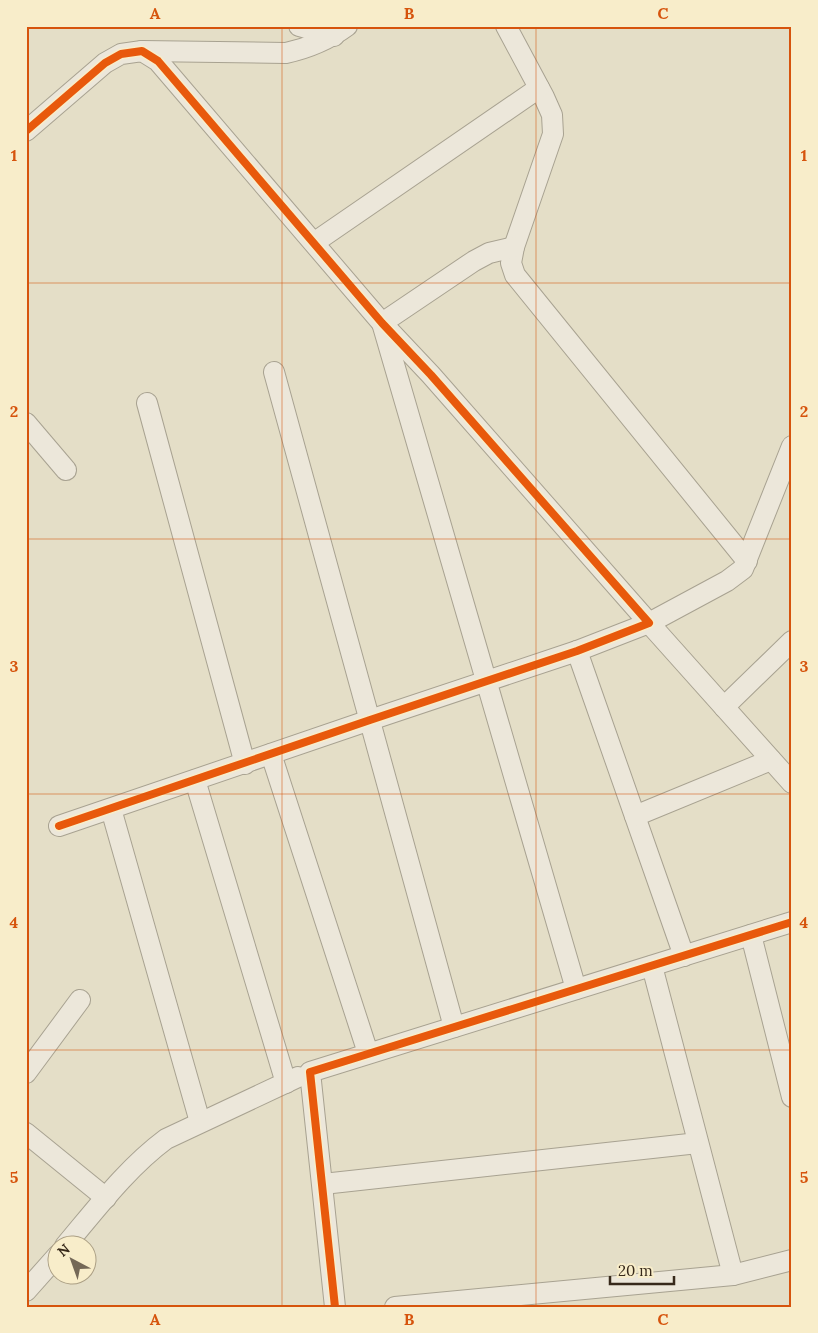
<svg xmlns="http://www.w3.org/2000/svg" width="818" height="1333" font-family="Lora,serif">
<rect width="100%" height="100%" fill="#e4dec7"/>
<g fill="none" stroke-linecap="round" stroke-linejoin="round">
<g stroke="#a8a291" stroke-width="22">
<g id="street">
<polyline points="299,26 334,36"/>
<polyline points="506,26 544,97 552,115 553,134 514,247 511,263 515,275 747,561"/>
<path d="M 142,51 L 286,53 C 309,48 328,40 347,26"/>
<polyline points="26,131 105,63 121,54 142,51 158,61 382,323 431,375 649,623 577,651 370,720 59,826"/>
<polyline points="315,242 539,88"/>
<polyline points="514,247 489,253 474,261 382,323 576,989"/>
<polyline points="274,372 454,1027"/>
<polyline points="147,403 245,764"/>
<polyline points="26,423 66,470"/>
<polyline points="792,446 743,569 727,581 649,623 792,783"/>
<polyline points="577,651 684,956"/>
<polyline points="724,707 792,641"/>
<polyline points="271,754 368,1053"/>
<polyline points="195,780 286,1083"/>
<polyline points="111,809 200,1122"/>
<polyline points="635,816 771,760"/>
<polyline points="751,935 792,1097"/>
<polyline points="652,966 733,1275"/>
<polyline points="26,1073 80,1000"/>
<polyline points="26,1133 106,1198"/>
<polyline points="323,1184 698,1143"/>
<path d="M 65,1246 C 97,1208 127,1168 166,1139 L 298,1077"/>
<polyline points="26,1291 58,1255"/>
<polyline points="335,1307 310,1072 792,922"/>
<polyline points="395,1307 733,1275 792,1260"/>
</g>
</g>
<use href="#street" stroke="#ece7da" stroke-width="20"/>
<g stroke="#f8edca" stroke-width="11">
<g id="cycleway">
<polyline points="26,131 105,63 121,54 142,51 158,61 382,323 431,375 649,623 577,651 370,720 59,826"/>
<polyline points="335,1307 310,1072 792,922"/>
</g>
</g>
<use href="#cycleway" stroke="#e8590c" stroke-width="8"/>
</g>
<path fill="none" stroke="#d6540d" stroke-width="1" stroke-opacity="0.55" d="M 282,26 L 282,1307M 536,26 L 536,1307M 26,283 L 792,283M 26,539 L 792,539M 26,794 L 792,794M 26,1050 L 792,1050"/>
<rect width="818" height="1333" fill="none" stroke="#f8edca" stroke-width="55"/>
<g transform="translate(72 1260) rotate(319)"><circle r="24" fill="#f8edca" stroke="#ab9f84"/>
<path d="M0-4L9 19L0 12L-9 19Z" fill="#746857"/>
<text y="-8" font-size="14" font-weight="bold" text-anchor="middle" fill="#37291a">N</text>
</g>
<path d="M610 1276v8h64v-8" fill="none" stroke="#37291a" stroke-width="2.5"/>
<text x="618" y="1276" font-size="15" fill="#37291a" stroke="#f8edca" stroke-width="4" paint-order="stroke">20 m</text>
<rect x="28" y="28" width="762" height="1278" fill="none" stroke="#d6540d" stroke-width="2"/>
<g font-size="16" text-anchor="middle" font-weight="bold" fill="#d6540d">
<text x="155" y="19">A</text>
<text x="409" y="19">B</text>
<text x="663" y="19">C</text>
<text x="14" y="161">1</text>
<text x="804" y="161">1</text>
<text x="14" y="417">2</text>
<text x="804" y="417">2</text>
<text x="14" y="672">3</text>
<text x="804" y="672">3</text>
<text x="14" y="928">4</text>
<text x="804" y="928">4</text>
<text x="14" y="1183">5</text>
<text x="804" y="1183">5</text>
<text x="155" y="1325">A</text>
<text x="409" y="1325">B</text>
<text x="663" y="1325">C</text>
</g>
</svg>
